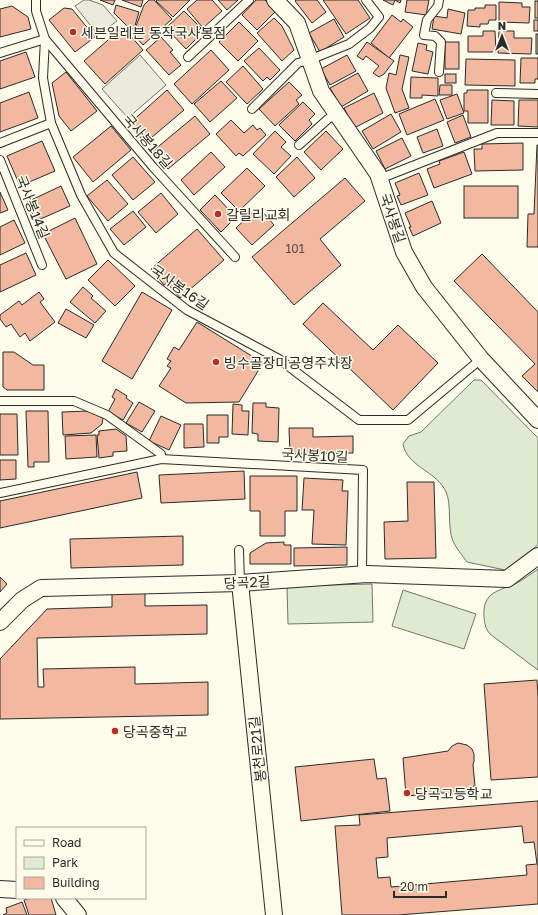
<svg xmlns="http://www.w3.org/2000/svg" width="538" height="915" font-family="'Golos Text','Noto Sans KR',sans-serif">
<rect width="100%" height="100%" fill="#fdfbea"/>
<g fill="#deebd1" stroke="#74746e">
<path d="M 474,380 L 481,380 L 538,438 L 538,545 L 505,570 L 467,562 C 462,555 456,548 453,541 C 447,528 452,504 446,492 C 437,471 407,467 403,444 L 409,436 L 421,432 Z"/>
<path d="M 538,569 L 538,670 L 490,634 C 485,628 485,624 484,617 C 482,591 500,591 517,583 C 524,579 531,574 538,569 Z"/>
<polygon points="372,584 373,622 288,624 287,586"/>
<polygon points="403,590 476,614 464,649 392,626"/>
</g>
<g fill="#eceadb" stroke="#74746e">
<polygon points="84,0 89,0 103,5 117,21 98,35 75,6"/>
<polygon points="140,55 166,85 128,118 102,89"/>
</g>
<g fill="#f2b8a0" stroke="#2b2b2b" fill-rule="evenodd">
<polygon points="100,0 115,0 113,5"/>
<polygon points="122,0 143,0 141,7"/>
<polygon points="149,0 154,0 172,19 143,45 133,34 144,5"/>
<polygon points="157,0 190,0 173,17 156,1"/>
<polygon points="197,0 212,0 222,11 203,28 187,9"/>
<polygon points="218,0 238,0 227,10"/>
<polygon points="256,0 265,0 276,11 257,30 242,15"/>
<polygon points="296,0 317,0 326,12 312,23 295,1"/>
<polygon points="323,0 358,0 370,18 346,34"/>
<polygon points="383,0 401,0 400,3 395,0 393,5"/>
<polygon points="407,0 429,0 426,15 405,12"/>
<rect x="535" y="1" width="3" height="17"/>
<polygon points="499,2 522,3 522,7 530,7 529,23 499,22"/>
<polygon points="116,5 139,12 134,29 128,27 114,13"/>
<polygon points="485,5 496,5 496,20 489,20 488,24 480,24 480,27 467,26 468,10 475,10 475,8 485,8"/>
<polygon points="12,6 28,17 31,29 0,37 0,9"/>
<polygon points="64,8 72,9 95,37 75,52 49,20"/>
<polygon points="448,9 465,13 461,34 432,29 434,16 447,18"/>
<polygon points="184,11 201,28 194,35 197,38 186,49 166,28"/>
<polygon points="392,15 401,22 403,19 413,27 389,58 371,43"/>
<polygon points="274,18 282,26 294,50 282,61 257,33"/>
<polygon points="334,19 344,37 320,52 309,33"/>
<rect x="534" y="20" width="4" height="11"/>
<polygon points="239,22 258,41 238,61 219,42"/>
<polygon points="123,27 143,50 105,84 84,61"/>
<polygon points="483,31 495,31 496,52 468,52 468,36 483,36"/>
<polygon points="499,31 514,31 514,38 532,38 531,54 498,53"/>
<rect x="536" y="34" width="2" height="20"/>
<polygon points="161,37 173,50 170,52 181,65 169,75 146,50"/>
<polygon points="367,42 394,61 384,74 379,77 373,73 379,66 366,56 363,60 357,56"/>
<rect x="445" y="42" width="14" height="27"/>
<polygon points="418,43 427,45 426,50 433,52 428,74 412,71"/>
<polygon points="259,48 280,70 270,80 267,77 263,81 244,61"/>
<polygon points="211,50 229,70 192,104 174,84"/>
<polygon points="26,52 35,77 0,89 0,61"/>
<polygon points="347,55 356,71 330,85 321,69"/>
<polygon points="400,55 409,57 402,89 409,108 395,113 386,88 389,73 396,75"/>
<polygon points="521,58 538,58 538,79 535,79 535,83 520,83"/>
<polygon points="466,59 515,60 515,86 465,85"/>
<polygon points="243,66 263,89 247,104 226,82"/>
<polygon points="66,72 97,111 71,131 59,116 52,83"/>
<polygon points="358,73 368,91 341,107 330,88"/>
<rect x="445" y="74" width="11" height="9"/>
<polygon points="411,77 438,78 438,96 422,95 422,98 410,98"/>
<polygon points="221,81 237,98 210,122 194,104"/>
<polygon points="289,82 302,95 296,100 299,104 275,126 259,109"/>
<polygon points="440,85 452,85 452,95 439,95"/>
<polygon points="167,90 184,110 145,143 129,124"/>
<polygon points="467,90 488,90 488,123 468,123 468,111 464,111 464,93 467,93"/>
<polygon points="29,92 38,118 0,132 0,103"/>
<polygon points="374,93 383,113 354,128 344,108"/>
<polygon points="457,94 464,113 447,119 440,100"/>
<polygon points="435,99 444,120 407,135 399,114"/>
<polygon points="492,100 514,101 514,125 491,125"/>
<polygon points="519,100 538,100 538,127 518,126"/>
<polygon points="303,102 315,114 309,120 312,124 295,141 279,125"/>
<polygon points="391,114 401,132 373,149 362,131"/>
<polygon points="463,115 471,137 455,143 447,122"/>
<polygon points="195,116 210,134 168,169 153,151"/>
<polygon points="231,120 244,133 253,125 257,130 260,128 266,135 243,156 239,153 236,156 216,134"/>
<polygon points="111,126 131,150 93,182 73,157"/>
<polygon points="437,129 443,146 423,153 417,137"/>
<polygon points="275,131 286,142 281,147 291,156 274,174 253,154"/>
<polygon points="326,131 343,149 321,170 304,152"/>
<polygon points="402,138 411,156 385,169 376,151"/>
<polygon points="42,141 55,171 20,186 7,156"/>
<polygon points="523,143 523,170 475,171 474,149 482,149 482,144"/>
<polygon points="537,145 538,145 538,247 527,247 528,214 534,214"/>
<polygon points="211,152 225,167 194,195 181,180"/>
<polygon points="464,152 472,174 434,188 427,169 440,164 439,161"/>
<polygon points="133,157 155,182 133,200 112,175"/>
<polygon points="297,157 315,178 294,197 276,177"/>
<polygon points="247,168 265,186 239,211 221,193"/>
<polygon points="419,173 428,195 401,205 397,196 400,195 395,183"/>
<polygon points="345,178 365,201 320,239 341,265 294,305 252,257"/>
<polygon points="107,180 128,204 108,221 87,196"/>
<polygon points="61,186 70,206 36,221 27,202"/>
<rect x="464" y="186" width="54" height="32"/>
<polygon points="0,192 8,210 0,213"/>
<polygon points="161,193 178,214 156,233 138,212"/>
<polygon points="215,195 236,217 221,232 200,210"/>
<polygon points="432,201 441,223 413,236 409,227 411,227 405,213"/>
<polygon points="133,211 146,227 124,245 110,229"/>
<polygon points="263,212 274,225 252,245 236,228 252,213 257,218"/>
<polygon points="75,218 97,264 66,279 43,234"/>
<polygon points="14,220 25,243 0,255 0,227"/>
<polygon points="197,229 224,260 180,298 167,283 164,285 151,269"/>
<polygon points="26,253 36,275 0,292 0,265"/>
<polygon points="482,254 538,312 538,392 522,376 535,364 454,281"/>
<polygon points="108,260 135,286 115,306 88,280"/>
<polygon points="83,287 93,296 91,298 106,311 95,323 70,302"/>
<polygon points="39,292 44,299 40,302 55,322 30,341 25,333 20,337 11,324 6,327 0,319 0,315 19,301 22,305"/>
<polygon points="142,292 172,310 132,379 102,361"/>
<polygon points="323,303 373,350 398,325 438,363 393,410 303,324"/>
<polygon points="66,309 94,325 86,338 58,323"/>
<polygon points="197,322 263,363 239,402 186,403 159,386 171,368 167,366 171,361 167,359 174,347 179,350"/>
<polygon points="3,352 14,352 33,365 44,365 44,390 7,390 3,387"/>
<polygon points="116,389 127,396 126,398 133,403 123,420 108,412 115,399 112,397"/>
<polygon points="139,402 155,411 142,432 126,423"/>
<polygon points="253,403 266,403 266,407 279,408 278,442 258,441 258,434 252,433"/>
<polygon points="233,404 242,405 242,411 249,411 248,435 232,434"/>
<polygon points="26,411 48,411 49,462 34,462 34,467 28,467"/>
<polygon points="88,411 103,418 102,424 91,433 63,435 62,412"/>
<polygon points="0,414 17,414 18,455 0,455"/>
<polygon points="207,415 228,415 228,437 219,437 219,443 207,443"/>
<polygon points="161,416 181,425 169,450 149,441"/>
<polygon points="184,424 203,424 204,447 184,448"/>
<polygon points="289,428 313,428 313,437 353,436 353,453 290,454"/>
<polygon points="116,429 126,436 127,451 113,452 113,456 99,458 97,435 99,435 99,431"/>
<polygon points="96,435 97,457 66,459 65,436"/>
<polygon points="0,460 16,460 16,479 0,480"/>
<polygon points="244,471 245,499 161,503 159,475"/>
<polygon points="137,472 142,498 0,528 0,501"/>
<polygon points="250,476 297,476 297,511 285,511 285,536 260,536 260,511 250,511"/>
<polygon points="304,478 343,480 342,491 348,491 346,545 312,544 314,510 302,510"/>
<polygon points="407,482 434,482 436,558 385,559 384,522 408,521"/>
<polygon points="183,536 183,565 71,568 70,539"/>
<polygon points="284,542 284,545 291,545 291,564 250,564 250,553 266,543"/>
<polygon points="347,547 347,565 294,566 294,548"/>
<polygon points="0,577 7,584 0,592"/>
<polygon points="145,593 145,606 207,605 207,634 37,638 38,687 44,687 43,669 135,667 135,684 208,682 208,715 0,719 0,659 47,609 112,607 112,594"/>
<polygon points="537,680 538,697 538,777 491,780 484,684"/>
<polygon points="458,743 467,745 472,749 474,754 474,761 473,765 475,786 470,787 470,791 459,791 459,794 449,795 449,793 439,793 406,796 403,758 448,751 452,746"/>
<polygon points="374,759 377,779 386,778 390,811 301,821 295,767"/>
<path d="M 538,801 L 538,904 L 398,915 L 342,915 L 335,826 L 360,825 L 359,815 ZM 522,826 L 524,843 L 534,842 L 537,864 L 526,865 L 527,875 L 391,887 L 390,877 L 378,878 L 376,858 L 388,857 L 387,838 Z"/>
<polygon points="31,898 51,898 56,915 29,915 24,900"/>
<polygon points="22,902 27,915 3,915 7,913 6,908"/>
</g>
<g fill="none" stroke-linecap="round" stroke-linejoin="round">
<g stroke="#2b2b2b" stroke-width="10">
<g id="service">
<polyline points="36,0 36,11 45,39 43,78 51,123 81,195 114,253 187,310 279,359 359,420 408,420 481,359"/>
<polyline points="439,0 438,6 427,20 424,35 435,36 441,42 439,72"/>
<polyline points="0,53 45,39 153,167 235,257"/>
<polyline points="188,57 249,0"/>
<polyline points="496,93 538,94"/>
<polyline points="252,109 298,63 309,60 349,44 370,28 379,17 366,0"/>
<polyline points="0,143 51,123"/>
<polyline points="299,145 328,119 337,114"/>
<polyline points="0,160 42,265"/>
<polyline points="379,179 497,133 538,133"/>
<polyline points="0,401 74,401 107,415 161,454 161,459"/>
<polyline points="0,493 161,459 363,470 362,575"/>
<polyline points="239,550 240,583"/>
</g>
</g>
<g stroke="#2b2b2b" stroke-width="18">
<g id="minor">
<polyline points="275,0 297,23 321,91 378,174 404,252 424,287 481,359 538,420"/>
<polyline points="240,583 274,915"/>
<polyline points="0,622 22,600 41,588 240,583 367,574 507,579 538,556"/>
<polyline points="0,889 17,890"/>
<polyline points="64,898 78,915"/>
</g>
</g>
<use href="#service" stroke="#fdfbea" stroke-width="8"/>
<use href="#minor" stroke="#fdfbea" stroke-width="16"/>
</g>
<g fill="#c62828" stroke="#fdfbea" stroke-width="1.5">
<circle cx="73" cy="32" r="4"/>
<circle cx="218" cy="214" r="4"/>
<circle cx="216" cy="362" r="4"/>
<circle cx="115" cy="731" r="4"/>
<circle cx="407" cy="793" r="4"/>
</g>
<g text-anchor="middle" dominant-baseline="central" stroke-width="3" stroke-linejoin="round" paint-order="stroke">
<g font-size="12" fill="#5d4e48">
<text x="295" y="248">101</text>
</g>
<g font-size="14" fill="#2b2b2b" stroke="#fdfbea" text-anchor="start">
<text x="81" y="32">세븐일레븐 동작국사봉점</text>
<text x="226" y="214">갈릴리교회</text>
<text x="224" y="362">빙수골장미공영주차장</text>
<text x="123" y="731">당곡중학교</text>
<text x="415" y="793">당곡고등학교</text>
</g>
<g font-size="14" fill="#2b2b2b" stroke="#fdfbea">
<text transform="translate(148 141) rotate(49)">국사봉18길</text>
<text transform="translate(33 207) rotate(68)">국사봉14길</text>
<text transform="translate(393 218) rotate(71)">국사봉길</text>
<text transform="translate(180 287) rotate(35)">국사봉16길</text>
<text transform="translate(315 455) rotate(3)">국사봉10길</text>
<text transform="translate(247 582) rotate(-3)">당곡2길</text>
<text transform="translate(257 749) rotate(-96)">봉천로21길</text>
</g>
</g>
<rect x="16" y="827" width="130" height="72" fill="#fdfbea" stroke="#a9a89e"/>
<rect x="24" y="840" width="20" height="6" fill="#fdfbea" stroke="#a9a89e"/>
<text x="52" y="847" font-size="12" fill="#2b2b2b">Road</text>
<rect x="24" y="857" width="20" height="12" fill="#deebd1" stroke="#a9a89e"/>
<text x="52" y="867" font-size="12" fill="#2b2b2b">Park</text>
<rect x="24" y="877" width="20" height="12" fill="#f2b8a0" stroke="#a9a89e"/>
<text x="52" y="887" font-size="12" fill="#2b2b2b">Building</text>
<g transform="translate(502 36)" stroke="#fdfbea" stroke-width="3" paint-order="stroke">
<path d="M0-3L7 15L0 10L-7 15Z" fill="#2b2b2b"/>
<text y="-6" font-size="11" font-weight="bold" text-anchor="middle" fill="#2b2b2b">N</text>
</g>
<path d="M394 891v6h52v-6" fill="none" stroke="#2b2b2b" stroke-width="2"/>
<text x="400" y="891" font-size="12" fill="#2b2b2b" stroke="#fdfbea" stroke-width="3" paint-order="stroke">20 m</text>
</svg>
